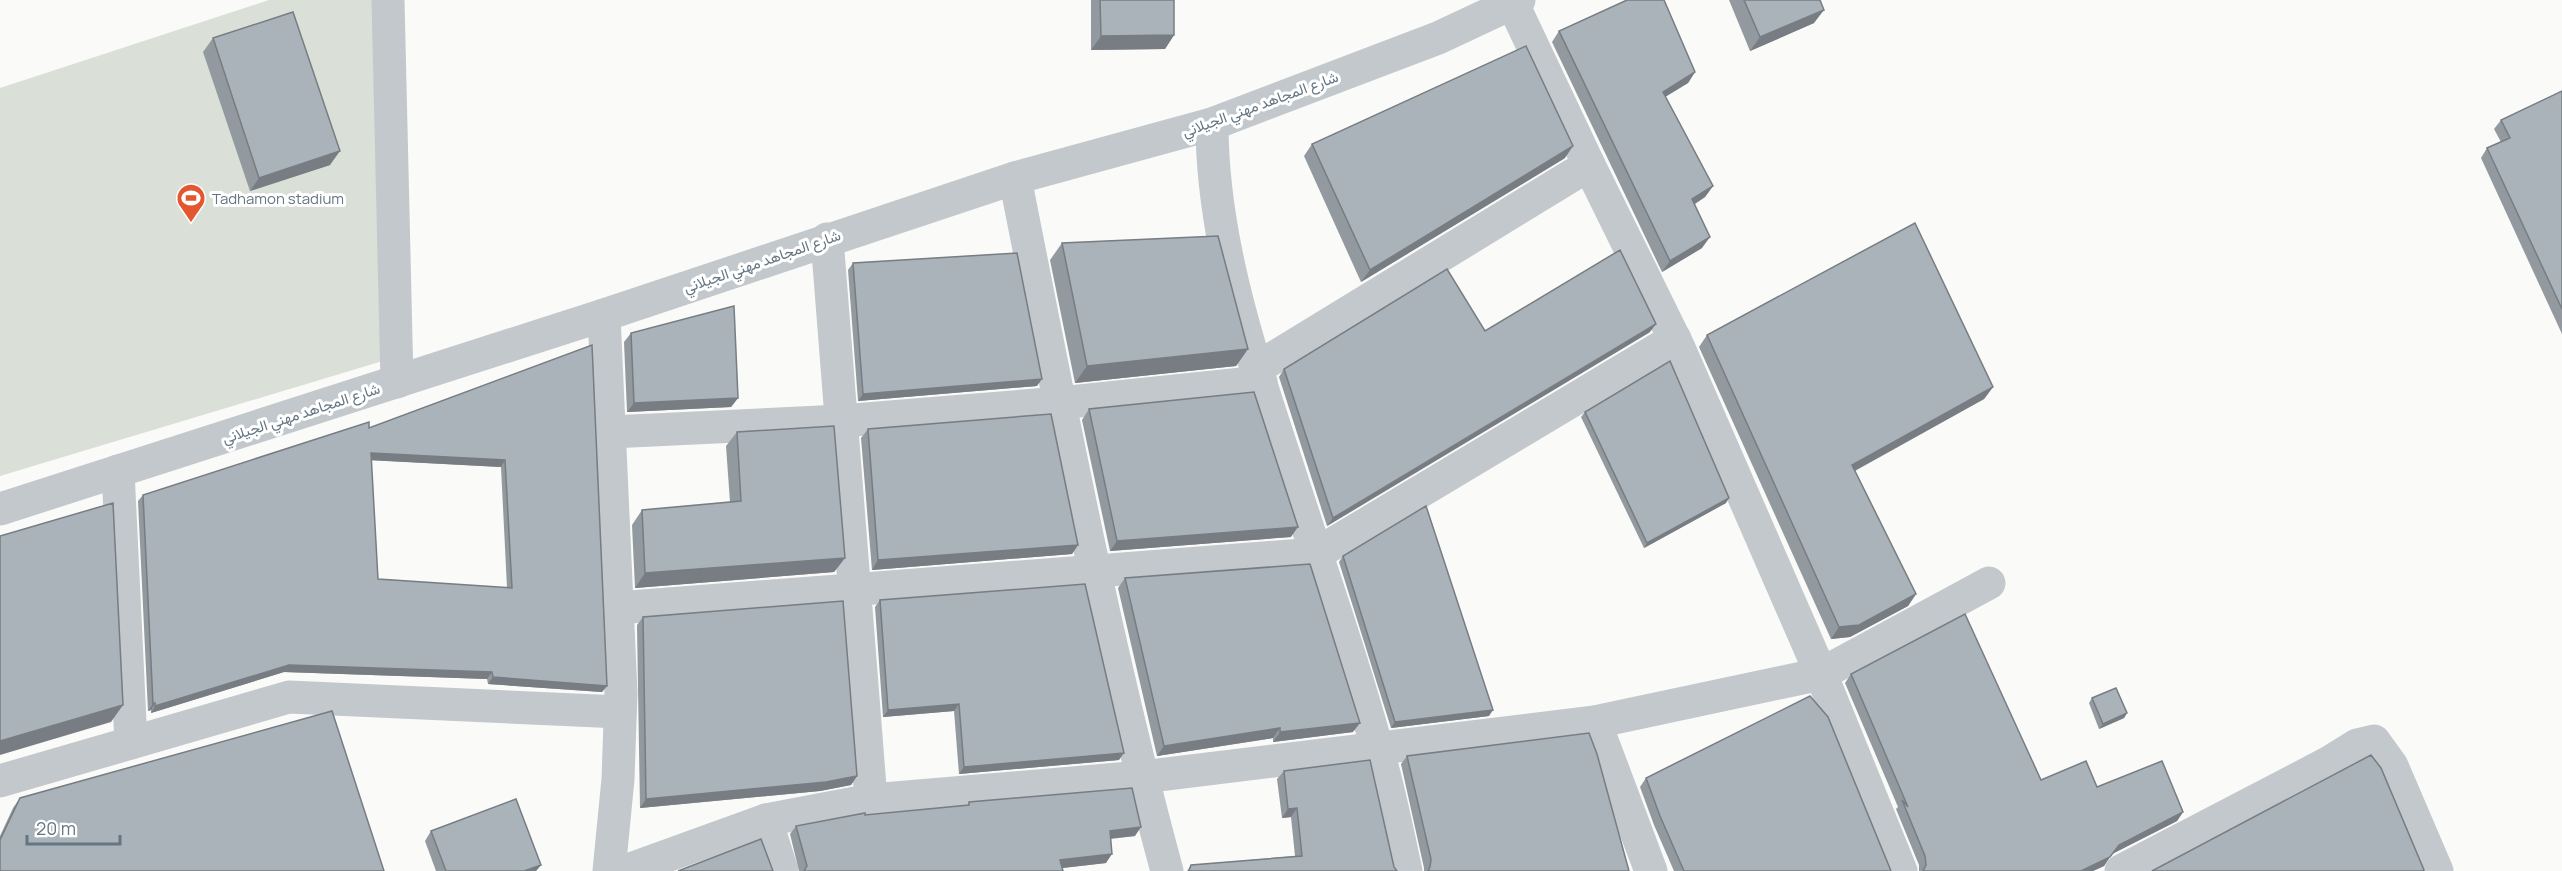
<svg xmlns="http://www.w3.org/2000/svg" width="2562" height="871" font-family="Manrope,Vazirmatn,sans-serif">
<rect width="100%" height="100%" fill="#fafaf8"/>
<polygon fill="#dadfd7" points="269,0 376,0 386,360 0,476 0,88"/>
<g fill="none" stroke-linecap="round" stroke-linejoin="round">
<g stroke="#c3c8cc" stroke-width="33">
<polyline points="388,0 397,382"/>
<polyline points="1511,0 1589,165 1679,348 1821,674 1901,871"/>
<path d="M 1212,124 C 1212,249 1257,371 1295,489 C 1323,575 1353,660 1377,748 C 1389,788 1397,830 1406,871"/>
<path d="M 1015,178 C 1061,410 1105,643 1167,871"/>
<polyline points="827,239 871,800"/>
<polyline points="604,315 621,693 618,779 609,871"/>
<polyline points="1257,368 1589,165"/>
<polyline points="610,432 841,421 1060,403 1261,382"/>
<polyline points="118,471 131,743"/>
<polyline points="0,509 604,315 1015,178 1212,124 1438,38 1519,0"/>
<polyline points="617,608 1316,554 1675,339"/>
<polyline points="1595,722 1651,871"/>
<polyline points="0,781 289,697 620,712"/>
<polyline points="625,871 766,820"/>
<polyline points="782,871 766,820 871,800 1142,777 1595,722 1821,674 1989,583"/>
<polyline points="2121,871 2328,763 2357,745 2374,741 2392,766 2437,871"/>
</g>
</g>
<g fill="#929a9f" fill-rule="evenodd">
<polygon points="1091,0 1174,0 1174,35 1165,49 1091,50"/>
<polygon points="1729,0 1820,0 1814,23 1750,51"/>
<polygon points="1559,31 1695,72 1688,83 1665,97 1713,186 1705,197 1695,204 1702,248 1662,272 1552,42"/>
<polygon points="213,38 330,165 250,191 203,52"/>
<polygon points="2562,91 2562,334 2481,158 2487,148 2501,142 2494,129 2501,120"/>
<polygon points="1312,144 1565,158 1361,282 1304,156"/>
<polygon points="1062,243 1248,349 1236,366 1075,383 1050,260"/>
<polygon points="853,263 1037,386 858,401 848,270"/>
<polygon points="1485,331 1650,332 1327,526 1279,377 1284,369"/>
<polygon points="631,333 738,398 731,407 627,412 624,342"/>
<polygon points="1707,335 1993,387 1984,399 1855,471 1916,594 1908,606 1850,637 1831,639 1699,347"/>
<path d="M 592,345 L 607,686 L 602,692 L 488,684 L 487,679 L 284,672 L 151,713 L 151,710 L 148,711 L 138,501 L 143,495 L 369,428 ZM 371,460 L 501,467 L 507,588 L 378,579 Z"/>
<polygon points="1089,409 1291,537 1110,551 1082,420"/>
<polygon points="1585,412 1726,503 1644,548 1581,417"/>
<polygon points="868,429 1078,545 1072,554 872,570 861,438"/>
<polygon points="737,432 845,558 834,572 635,588 632,525 642,510 730,502 726,446"/>
<polygon points="1343,556 1489,716 1391,728 1339,562"/>
<polygon points="1125,578 1353,732 1273,742 1273,738 1157,756 1118,588"/>
<polygon points="880,600 1119,760 959,774 954,711 883,717 875,607"/>
<polygon points="643,617 857,776 851,785 820,791 640,808 637,625"/>
<polygon points="1851,674 2041,780 2097,787 2183,812 2177,821 2112,854 2104,866 2093,871 1919,871 1919,865 1896,809 1898,807 1845,683"/>
<polygon points="2092,698 2127,713 2124,718 2099,729 2089,703"/>
<polygon points="1407,756 1629,871 1424,871 1424,868 1401,764"/>
<polygon points="1284,771 1394,867 1397,871 1187,871 1191,865 1295,856 1291,817 1282,818 1277,779"/>
<polygon points="1646,778 1890,870 1891,871 1674,871 1654,825 1640,787"/>
<polygon points="20,798 0,871 0,836 13,808"/>
<polygon points="969,802 1135,836 1111,839 1106,863 1062,868 1063,871 799,871 790,834 796,826 865,815 967,806"/>
<polygon points="431,831 541,865 536,871 436,871 425,841"/>
</g>
<g fill="#777d82">
<polygon points="1824,10 1814,23 1750,51 1760,37"/>
<polygon points="1174,35 1165,49 1091,50 1101,36"/>
<polygon points="1695,72 1688,83 1655,103 1663,92"/>
<polygon points="1573,146 1565,158 1361,282 1370,270"/>
<polygon points="340,151 330,165 250,191 259,178"/>
<polygon points="1713,186 1705,197 1685,210 1692,199"/>
<polygon points="1710,237 1702,248 1662,272 1670,261"/>
<polygon points="1656,324 1650,332 1327,526 1333,518"/>
<polygon points="1248,349 1236,366 1075,383 1087,366"/>
<polygon points="1042,379 1037,386 858,401 863,394"/>
<polygon points="1993,387 1984,399 1843,477 1852,465"/>
<polygon points="738,398 731,407 627,412 634,403"/>
<polygon points="371,453 505,460 501,467 366,460"/>
<polygon points="1729,498 1726,503 1644,548 1647,543"/>
<polygon points="1298,527 1291,537 1110,551 1117,541"/>
<polygon points="1078,545 1072,554 872,570 878,560"/>
<polygon points="845,558 834,572 635,588 645,573"/>
<polygon points="1916,594 1908,606 1850,637 1831,639 1839,627"/>
<polygon points="289,665 492,672 487,679 284,672 151,713 155,706"/>
<polygon points="493,677 607,686 602,692 488,684"/>
<polygon points="155,703 151,710 148,711 153,704"/>
<polygon points="959,704 954,711 883,717 888,710"/>
<polygon points="123,705 111,722 0,755 0,741"/>
<polygon points="1493,710 1489,716 1391,728 1395,722"/>
<polygon points="2127,713 2124,718 2099,729 2103,724"/>
<polygon points="1360,723 1353,732 1273,742 1280,732"/>
<polygon points="1280,728 1273,738 1157,756 1164,746"/>
<polygon points="1124,753 1119,760 959,774 964,767"/>
<polygon points="857,776 851,785 820,791 640,808 646,799"/>
<polygon points="1297,808 1291,817 1282,818 1288,809"/>
<polygon points="2183,812 2177,821 2112,854 2104,866 2093,871 2081,871 2119,845"/>
<polygon points="1141,827 1135,836 1104,839 1110,831"/>
<polygon points="1112,854 1106,863 1054,869 1060,860"/>
<polygon points="541,865 536,871 524,871"/>
</g>
<g fill="#aab3b9" stroke="#777d82" stroke-width="1.5" fill-rule="evenodd">
<polygon points="1100,0 1174,0 1174,35 1101,36"/>
<polygon points="1627,0 1664,0 1695,72 1663,92 1713,186 1692,199 1710,237 1670,261 1559,31"/>
<polygon points="1744,0 1820,0 1824,10 1760,37"/>
<polygon points="293,12 340,151 259,178 213,38"/>
<polygon points="1526,46 1573,146 1370,270 1312,144"/>
<polygon points="2562,91 2562,309 2487,148 2510,138 2501,120"/>
<polygon points="1915,223 1993,387 1852,465 1916,594 1859,625 1839,627 1707,335"/>
<polygon points="1218,236 1248,349 1087,366 1062,243"/>
<polygon points="1620,250 1656,324 1333,518 1284,369 1447,269 1485,331"/>
<polygon points="1017,253 1042,379 863,394 853,263"/>
<polygon points="734,306 738,398 634,403 631,333"/>
<path d="M 592,345 L 607,686 L 493,677 L 492,672 L 289,665 L 155,706 L 155,703 L 153,704 L 143,495 L 369,422 L 369,428 ZM 371,453 L 505,460 L 512,588 L 378,579 Z"/>
<polygon points="1670,361 1729,498 1647,543 1585,412"/>
<polygon points="1254,392 1298,527 1117,541 1089,409"/>
<polygon points="1051,414 1078,545 878,560 868,429"/>
<polygon points="834,426 845,558 645,573 642,510 741,501 737,432"/>
<polygon points="113,503 123,705 0,741 0,536"/>
<polygon points="1426,506 1493,710 1395,722 1343,556"/>
<polygon points="1310,564 1360,723 1280,732 1280,728 1164,746 1125,578"/>
<polygon points="1085,584 1124,753 964,767 959,704 888,710 880,600"/>
<polygon points="843,601 857,776 826,782 646,799 643,617"/>
<polygon points="1965,614 2041,780 2086,761 2097,787 2162,761 2183,812 2119,845 2110,857 2081,871 1923,871 1926,865 1925,856 1902,800 1908,807 1851,674"/>
<polygon points="2116,688 2127,713 2103,724 2092,698"/>
<polygon points="1810,696 1828,717 1891,871 1684,871 1660,816 1646,778"/>
<polygon points="332,711 384,871 0,871 0,840 20,798"/>
<polygon points="1589,733 1597,754 1629,871 1428,871 1430,867 1431,859 1407,756"/>
<polygon points="2371,755 2381,768 2424,870 2422,871 2152,871"/>
<polygon points="1370,760 1394,867 1397,871 1189,871 1191,865 1302,856 1297,808 1288,809 1284,771"/>
<polygon points="1132,788 1141,827 1110,831 1112,854 1060,860 1063,871 804,871 807,866 796,826 865,813 865,815 969,805 969,802"/>
<polygon points="516,799 541,865 524,871 446,871 431,831"/>
<polygon points="761,839 773,871 678,871"/>
</g>
<defs>
<g id="stadium-pin" transform="scale(1.5)"><path d="M0 17L-7.5 6A9.5 9.5 0 1 1 7.5 6Z" fill="#e4572e" stroke="#fff"/><path d="M0-5a6.5 5 0 1 0 0 10a6.5 5 0 1 0 0-10ZM-3.5-1.8h7v3.6h-7Z" fill="#fff"/></g>
</defs>
<g fill-rule="evenodd">
<use href="#stadium-pin" x="191" y="198"/>
</g>
<g text-anchor="middle" dominant-baseline="central" stroke-width="6" stroke-linejoin="round" paint-order="stroke">
<g font-size="15" fill="#657683" stroke="#fff">
<text transform="translate(1260 104) rotate(-20)">شارع المجاهد مهني الجيلاني</text>
<text transform="translate(762 261) rotate(-19)">شارع المجاهد مهني الجيلاني</text>
<text transform="translate(301 413) rotate(-18)">شارع المجاهد مهني الجيلاني</text>
</g>
<g font-size="15" fill="#657683" stroke="#fff" text-anchor="start">
<text x="212" y="198">Tadhamon stadium</text>
</g>
</g>
<path d="M27 835v9h93v-9" fill="none" stroke="#657683" stroke-width="3"/>
<text x="36" y="835" font-size="18" fill="#657683" stroke="#ffffff" stroke-width="4.5" paint-order="stroke">20 m</text>
</svg>
